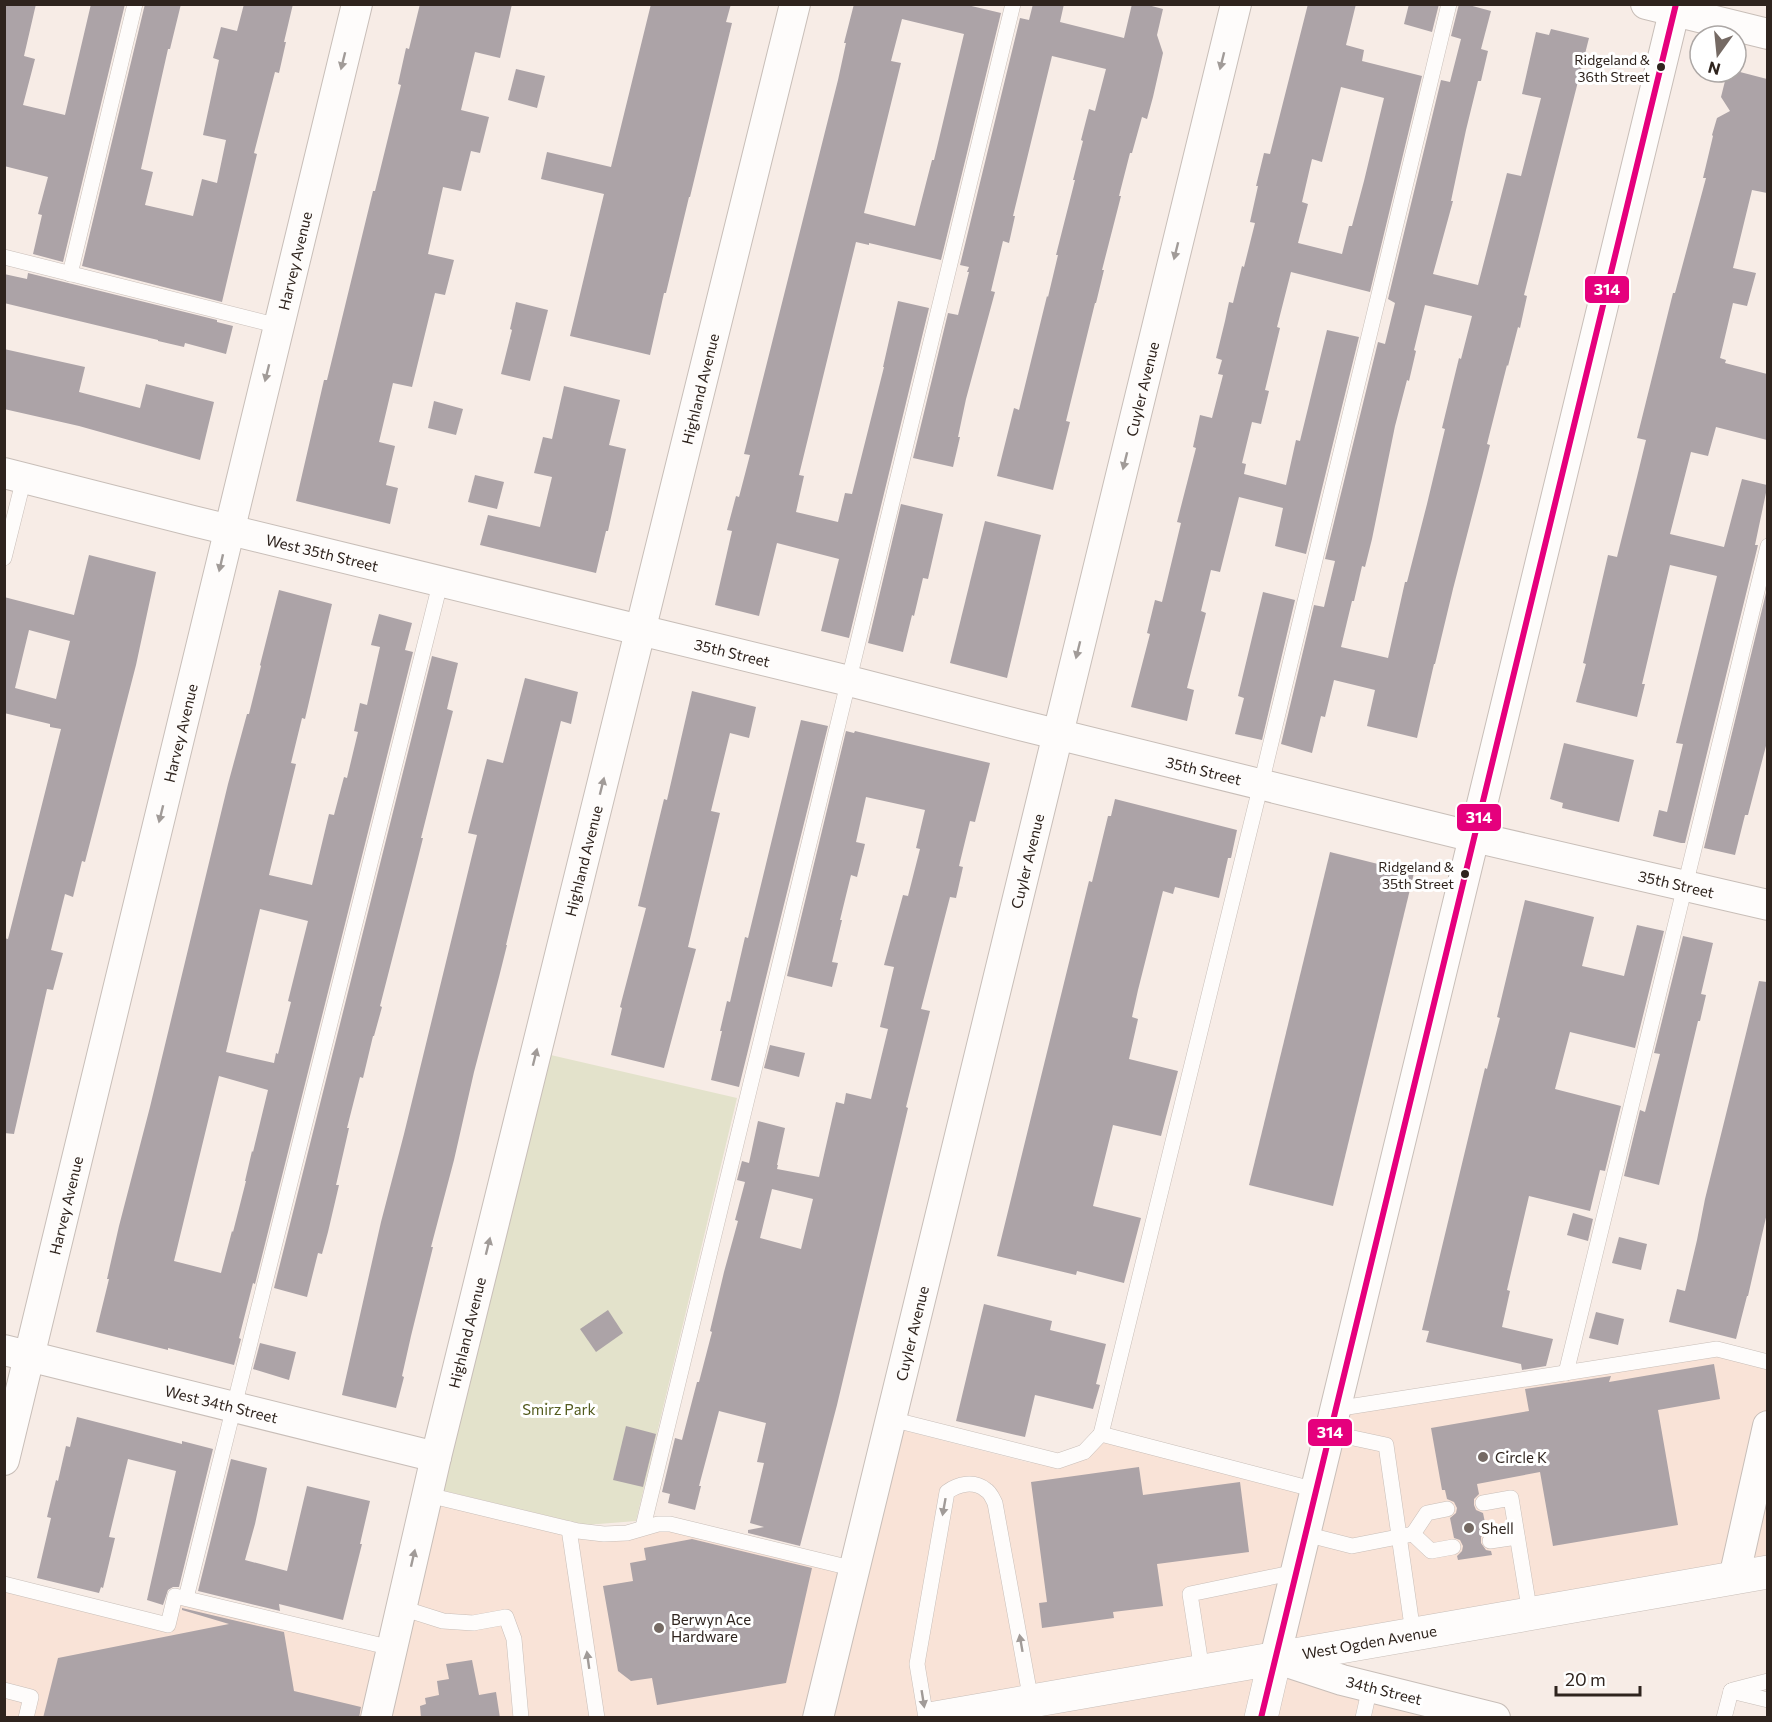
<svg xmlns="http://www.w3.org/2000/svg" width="1772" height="1722" font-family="Commissioner,sans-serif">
<rect width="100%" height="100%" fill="#f7ece6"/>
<g fill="#f9e3d7">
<polygon points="1710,1345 1767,1359 1767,1563 1274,1650 1256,1717 5,1718 5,1588 173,1630 180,1602 398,1654 433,1500 584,1538 665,1530 857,1574 890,1427 1031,1463 1106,1442 1306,1494 1331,1406"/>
<polygon points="1281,1667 1453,1718 1269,1718"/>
</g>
<polygon fill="#e3e2cb" points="542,1053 737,1098 636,1521 586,1525 437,1489"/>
<g fill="#aca3a7" fill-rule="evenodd">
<polygon points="4,4 36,4 24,56 35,59 23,105 65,115 91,4 125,4 63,262 33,254 42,215 38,214 48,177 4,166"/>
<polygon points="145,4 181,4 170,49 168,49 141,169 153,172 145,205 193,216 202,179 217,183 226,140 203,135 219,60 213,58 221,27 237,31 244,4 293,4 284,42 286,42 279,73 275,72 254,153 257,154 222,302 82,266"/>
<polygon points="420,4 512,4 500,58 475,52 461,110 489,117 480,153 471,151 461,191 443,187 428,254 454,260 445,295 435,293 412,387 393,383 379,442 395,446 386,485 398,488 390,524 296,501 324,380 327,380 373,191 375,191 401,85 398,84 406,48 409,49"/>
<polygon points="651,4 731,4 726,22 732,23 690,197 689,197 666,293 664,293 650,355 570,336 604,194 541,179 547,152 611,167"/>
<path d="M 854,4 L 963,4 L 1001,13 L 941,260 L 869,243 L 869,245 L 856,242 L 799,475 L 804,476 L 796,512 L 838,522 L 845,493 L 852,494 L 884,367 L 883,367 L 898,301 L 929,308 L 849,638 L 821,631 L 839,559 L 777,543 L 759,616 L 715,605 L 732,531 L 727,530 L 736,496 L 739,497 L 750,455 L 744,454 L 838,80 L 846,43 L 844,43 ZM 902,19 L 964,34 L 934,160 L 932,160 L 915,226 L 864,213 L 901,63 L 891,61 Z"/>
<polygon points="1033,4 1064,4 1060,22 1124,38 1132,4 1144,4 1163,9 1157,35 1163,53 1153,97 1147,119 1142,117 1132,153 1130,153 1119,196 1121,196 1102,270 1104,270 1096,303 1095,303 1066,421 1070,422 1053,490 997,476 1014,408 1019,410 1047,296 1048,297 1058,255 1056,255 1075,180 1073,180 1083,141 1081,140 1089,109 1095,111 1106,69 1052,56 1013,216 1015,216 1009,243 1003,241 991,291 995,292 966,399 958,437 960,437 953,467 913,458 948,313 958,315 969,272 967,272 969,267 960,265 1020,18 1029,20"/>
<path d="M 1308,4 L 1356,4 L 1346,45 L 1364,50 L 1362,61 L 1422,76 L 1370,292 L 1291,272 L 1277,327 L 1280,328 L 1265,390 L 1269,391 L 1261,424 L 1252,422 L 1242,463 L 1246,464 L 1244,474 L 1286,485 L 1296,440 L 1300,441 L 1327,330 L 1359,337 L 1306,554 L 1275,546 L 1283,508 L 1239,497 L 1220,572 L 1211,570 L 1201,611 L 1206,613 L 1187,688 L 1194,690 L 1187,721 L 1131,707 L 1150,634 L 1147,633 L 1155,600 L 1162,602 L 1181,523 L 1177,522 L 1196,448 L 1193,447 L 1200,415 L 1212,418 L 1223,375 L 1218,374 L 1222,360 L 1216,358 L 1225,321 L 1229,302 L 1233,303 L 1242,266 L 1244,267 L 1255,223 L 1250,222 L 1258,186 L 1256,186 L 1264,153 L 1270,154 ZM 1341,87 L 1384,98 L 1364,181 L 1352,226 L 1349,226 L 1342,254 L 1298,243 L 1308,204 L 1302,202 L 1312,159 L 1322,162 Z"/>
<polygon points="1409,4 1439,4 1432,32 1404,24"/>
<path d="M 1459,4 L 1465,4 L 1491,11 L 1481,49 L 1488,51 L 1481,81 L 1478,81 L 1466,130 L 1451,201 L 1453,201 L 1433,274 L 1478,285 L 1507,173 L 1521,176 L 1541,98 L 1522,94 L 1536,32 L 1549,35 L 1551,29 L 1589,38 L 1524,295 L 1527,296 L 1520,328 L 1518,327 L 1508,366 L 1507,365 L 1487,444 L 1490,445 L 1482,477 L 1453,589 L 1435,664 L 1434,664 L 1417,738 L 1367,726 L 1375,690 L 1334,680 L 1325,717 L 1321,716 L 1312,753 L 1281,744 L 1314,605 L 1324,607 L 1335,561 L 1325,559 L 1378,342 L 1385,344 L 1395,303 L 1388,299 L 1441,80 L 1450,82 L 1461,39 L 1451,36 ZM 1425,305 L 1472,316 L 1461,359 L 1459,358 L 1442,428 L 1445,429 L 1427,504 L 1407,582 L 1405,582 L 1388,658 L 1341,647 L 1352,601 L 1354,601 L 1362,566 L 1365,567 L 1372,539 L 1395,426 L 1407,380 L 1409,381 L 1416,351 L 1414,350 Z"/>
<polygon points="516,69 545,76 537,108 508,100"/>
<polygon points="1740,72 1767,79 1767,193 1752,190 1733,268 1756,273 1747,306 1733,303 1720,358 1726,360 1725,363 1767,374 1767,440 1716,427 1708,456 1691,452 1670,534 1724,547 1742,479 1767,485 1767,488 1755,545 1758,545 1685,843 1681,843 1653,836 1659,810 1667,812 1683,744 1676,743 1717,576 1670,565 1642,684 1645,684 1637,717 1576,702 1586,664 1583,663 1608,555 1617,557 1637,477 1646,440 1637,438 1673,293 1675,293 1706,178 1703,178 1713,136 1712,135 1717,118 1730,111 1721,97 1725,81"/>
<polygon points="28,273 217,320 217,322 233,326 226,354 185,343 184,347 158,341 158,340 4,303 4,274 27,279"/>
<polygon points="516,302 548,310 530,381 501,374 512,330 510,329"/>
<polygon points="4,349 85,367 79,392 140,408 146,384 214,402 200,460 79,426 4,409"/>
<polygon points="564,386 620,400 609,445 626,449 608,531 606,531 596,573 480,545 488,515 540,527 552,477 534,473 543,437 552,439"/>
<polygon points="434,401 463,409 456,435 428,428"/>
<polygon points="475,475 504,482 497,509 468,502"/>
<polygon points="901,504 943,514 928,579 923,578 914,616 912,615 903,652 868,643"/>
<polygon points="985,521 1041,535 1007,678 950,663"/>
<path d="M 89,555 L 156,572 L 136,665 L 85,862 L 82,861 L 73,897 L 65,894 L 51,950 L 63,953 L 53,990 L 47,989 L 14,1134 L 4,1133 L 4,938 L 8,939 L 61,729 L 50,727 L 50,724 L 4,713 L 4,597 L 74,615 ZM 29,630 L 70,641 L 56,699 L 15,688 Z"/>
<polygon points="1767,589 1767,742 1748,815 1745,815 1735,855 1704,848"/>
<path d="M 279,590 L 332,604 L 305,719 L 302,718 L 291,763 L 296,764 L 269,875 L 312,885 L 329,814 L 334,815 L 344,777 L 347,778 L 358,732 L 354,731 L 360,703 L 367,705 L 380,647 L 371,645 L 379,614 L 412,623 L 405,650 L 413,652 L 255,1284 L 253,1283 L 239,1338 L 241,1339 L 234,1365 L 168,1348 L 168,1350 L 96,1332 L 109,1279 L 107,1279 L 119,1226 L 150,1107 L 228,784 L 247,714 L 249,714 L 261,666 L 260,665 ZM 260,909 L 308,921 L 288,1001 L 291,1002 L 278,1054 L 276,1053 L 274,1063 L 226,1052 ZM 219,1076 L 268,1090 L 253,1152 L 252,1151 L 245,1181 L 246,1181 L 233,1232 L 232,1231 L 221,1273 L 174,1261 Z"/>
<polygon points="1263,592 1295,600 1262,740 1235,734 1244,698 1238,696"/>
<polygon points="432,656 458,663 447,709 453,711 421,838 423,838 416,866 380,1006 382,1007 374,1036 373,1036 363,1078 360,1077 347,1128 349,1128 336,1185 339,1185 328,1232 322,1254 318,1253 307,1297 274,1288"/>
<polygon points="525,678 578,692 571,724 561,721 506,945 507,945 499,977 474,1072 454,1160 431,1247 433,1247 411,1336 402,1376 404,1377 396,1408 342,1395 381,1222 404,1134 477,835 468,833 476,802 487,759 503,763"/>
<polygon points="692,691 756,707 749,738 730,733 711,811 720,813 688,947 696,949 664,1068 611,1055 622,1008 620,1007 646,908 638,906 664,799 667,800"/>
<polygon points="801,720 828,726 739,1087 711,1080 722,1031 720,1031 727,1001 730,1002 745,937 748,938"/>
<path d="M 846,731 L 854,733 L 855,731 L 990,763 L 975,822 L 970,821 L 959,866 L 963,867 L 956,898 L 950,897 L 921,1009 L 930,1011 L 906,1107 L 908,1108 L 837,1405 L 800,1546 L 748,1533 L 748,1530 L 764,1527 L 750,1523 L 764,1463 L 757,1462 L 766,1423 L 719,1411 L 699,1486 L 701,1486 L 695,1510 L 668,1503 L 670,1494 L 662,1492 L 675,1438 L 682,1440 L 697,1382 L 699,1382 L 712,1332 L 710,1331 L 724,1272 L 738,1221 L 735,1220 L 745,1182 L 737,1180 L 742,1161 L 749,1163 L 758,1121 L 785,1128 L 777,1165 L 778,1165 L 777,1169 L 819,1177 L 836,1102 L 844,1104 L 846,1093 L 871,1099 L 888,1029 L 880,1027 L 894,967 L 884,965 L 903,895 L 908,896 L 920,849 L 916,848 L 925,810 L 866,797 L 856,842 L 865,844 L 857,877 L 851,875 L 840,920 L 842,920 L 832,962 L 838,963 L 832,987 L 787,976 ZM 772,1189 L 813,1199 L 801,1249 L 760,1238 Z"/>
<polygon points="1564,743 1634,760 1619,822 1562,808 1563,803 1550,799"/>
<polygon points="1115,799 1237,830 1231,858 1228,858 1219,898 1175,887 1173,894 1163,891 1138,990 1132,1017 1138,1019 1129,1059 1178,1071 1161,1136 1113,1125 1093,1206 1141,1218 1124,1283 1077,1271 1076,1275 997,1256 1089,881 1092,882 1108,816 1111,816"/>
<polygon points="1330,852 1414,873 1333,1206 1249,1185"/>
<polygon points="1525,900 1594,917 1582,966 1624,976 1637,925 1664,931 1635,1048 1570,1032 1555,1089 1621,1106 1605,1171 1600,1170 1590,1211 1529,1196 1507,1290 1510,1291 1502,1327 1553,1339 1546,1366 1522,1370 1521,1364 1426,1342 1429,1331 1422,1330 1485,1068 1487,1069 1500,1018 1497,1017"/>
<polygon points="1683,936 1713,943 1701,994 1706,995 1700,1021 1698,1021 1659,1185 1624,1176 1640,1110 1645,1112 1660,1054 1654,1053"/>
<polygon points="1759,981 1767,982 1767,1213 1748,1296 1747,1296 1736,1339 1669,1322 1677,1289 1685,1291 1697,1240 1705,1199"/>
<polygon points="770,1045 805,1053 799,1077 764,1068"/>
<polygon points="1573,1213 1593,1219 1588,1241 1567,1235"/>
<polygon points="1619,1237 1647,1244 1641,1270 1612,1263"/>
<polygon points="984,1304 1052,1321 1050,1330 1106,1344 1096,1384 1100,1385 1093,1409 1035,1395 1025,1437 956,1421"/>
<polygon points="608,1310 623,1333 596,1352 580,1329"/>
<polygon points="1596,1312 1624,1319 1618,1345 1589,1338"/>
<polygon points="260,1343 296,1352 289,1380 253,1369"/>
<polygon points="1714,1364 1720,1399 1658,1410 1678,1525 1553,1546 1540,1472 1477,1484 1479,1494 1474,1499 1474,1505 1476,1510 1483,1513 1487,1532 1481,1537 1481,1543 1486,1550 1491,1551 1492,1555 1458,1560 1457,1556 1462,1551 1463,1546 1460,1540 1454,1538 1450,1518 1456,1513 1457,1508 1454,1502 1447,1499 1445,1490 1442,1490 1431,1428 1529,1411 1525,1389 1611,1376 1609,1382"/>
<polygon points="77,1417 182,1444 182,1441 213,1449 179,1587 173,1587 168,1590 163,1605 147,1600 176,1471 128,1459 109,1537 115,1538 103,1588 101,1587 99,1593 37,1578 51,1518 47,1517 56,1480 58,1481 66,1446 70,1447"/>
<polygon points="626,1426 656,1434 643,1487 613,1480"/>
<polygon points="231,1459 267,1468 255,1524 245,1560 287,1571 307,1486 370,1501 360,1544 362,1544 343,1620 279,1604 280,1611 198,1591"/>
<polygon points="1139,1467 1143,1495 1240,1482 1249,1552 1157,1564 1163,1606 1113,1612 1114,1618 1042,1628 1039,1603 1047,1602 1031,1482"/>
<polygon points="692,1539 812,1568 786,1683 657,1705 652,1678 631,1681 618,1671 603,1586 633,1581 630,1563 646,1560 644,1548"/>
<polygon points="182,1608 284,1632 294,1691 361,1707 359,1718 43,1718 58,1658 229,1624 182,1610"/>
<polygon points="472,1660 479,1695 496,1692 500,1718 421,1718 420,1706 426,1704 425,1698 439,1695 437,1681 449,1679 446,1664"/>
</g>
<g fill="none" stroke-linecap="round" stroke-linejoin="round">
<g stroke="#c8beb8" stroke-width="16">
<g id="service">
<polyline points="4,257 279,326"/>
<polyline points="70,274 135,4"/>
<polyline points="4,558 24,478"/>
<polyline points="1566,1373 1768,546"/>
<polyline points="1335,1409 1717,1349 1768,1362"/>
<polyline points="891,1419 1058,1461 1084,1452 1101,1434 1316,1490"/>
<polyline points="1330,1433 1386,1445 1413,1633"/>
<polyline points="1101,1434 1261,784 1449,4"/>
<polyline points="428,1495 578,1531 604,1534 627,1533 658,1524 670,1524 855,1569"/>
<polyline points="1483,1503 1511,1498 1530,1614"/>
<polyline points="1447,1509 1427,1513 1413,1534 1431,1551 1453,1547"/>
<polyline points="643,1527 1013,4"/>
<polyline points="569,1529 597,1718"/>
<polyline points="1305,1534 1352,1546 1413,1534"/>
<polyline points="1490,1541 1517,1537"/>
<polyline points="4,1584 168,1625 175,1596 392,1648"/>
<polyline points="186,1598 441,580"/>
<polyline points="402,1608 443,1621 473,1623 506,1617 514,1639 521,1718"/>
<polyline points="1202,1671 1190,1594 1296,1572"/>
<polyline points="4,1690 31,1697 26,1718"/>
<polyline points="1733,1690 1768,1681"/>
<polyline points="1731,1691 1768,1700"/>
<path d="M 926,1718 L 917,1664 L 947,1492 C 958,1484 974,1480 986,1490 C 990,1492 993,1499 995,1503 L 1031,1701"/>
<polyline points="1363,1718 1370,1687"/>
<polyline points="1724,1718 1731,1691"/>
</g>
</g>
<g stroke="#c8beb8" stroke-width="32">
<g id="minor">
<polyline points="1646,4 1768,34"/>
<path id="s1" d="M 4,473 L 193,521 L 849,681 L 1024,726 L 1474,837 L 1768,905"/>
<path id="s2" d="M 4,1350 L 436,1457"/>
<path id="s3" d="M 4,1460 L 357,4"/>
<polyline points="1734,1578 1768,1426"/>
<path id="s4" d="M 376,1718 L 436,1457 L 795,4"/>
<path id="s5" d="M 818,1718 L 1236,4"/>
<polyline points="1495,1718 1342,1680 1275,1658 1676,4"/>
</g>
</g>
<g stroke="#c8beb8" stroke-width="34">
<polyline id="tertiary" points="1261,1718 1275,1658"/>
</g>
<g stroke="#c8beb8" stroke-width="34">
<g id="secondary">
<path id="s6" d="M 935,1718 L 1768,1572"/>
</g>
</g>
<use href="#service" stroke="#fefcfb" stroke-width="15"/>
<use href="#minor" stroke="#fefcfb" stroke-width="30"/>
<use href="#tertiary" stroke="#fefcfb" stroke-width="33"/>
<use href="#secondary" stroke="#fefcfb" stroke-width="33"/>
<g stroke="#fff" stroke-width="10">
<polyline id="bus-1" points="1261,1718 1676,4"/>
</g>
<use href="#bus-1" stroke="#e5007d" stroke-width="6"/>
</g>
<defs><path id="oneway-solid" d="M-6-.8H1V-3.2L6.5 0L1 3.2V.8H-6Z" transform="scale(1.5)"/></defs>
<g fill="#a19b98">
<use href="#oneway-solid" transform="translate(343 61) rotate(104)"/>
<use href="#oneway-solid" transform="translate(1222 61) rotate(104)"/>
<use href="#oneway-solid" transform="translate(1176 251) rotate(104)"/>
<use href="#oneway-solid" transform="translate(267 373) rotate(104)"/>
<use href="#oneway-solid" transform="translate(1125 461) rotate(104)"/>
<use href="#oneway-solid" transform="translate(221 563) rotate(103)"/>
<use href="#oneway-solid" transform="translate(1078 650) rotate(104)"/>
<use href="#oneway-solid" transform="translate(602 786) rotate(-76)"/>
<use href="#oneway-solid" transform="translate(161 814) rotate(104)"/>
<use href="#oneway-solid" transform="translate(535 1057) rotate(-76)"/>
<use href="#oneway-solid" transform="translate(488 1246) rotate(-76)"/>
<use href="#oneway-solid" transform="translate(944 1507) rotate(100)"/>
<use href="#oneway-solid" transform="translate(413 1558) rotate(-77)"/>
<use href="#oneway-solid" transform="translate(1021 1643) rotate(-100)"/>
<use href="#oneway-solid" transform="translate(588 1660) rotate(-98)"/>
<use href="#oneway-solid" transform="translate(923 1699) rotate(81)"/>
</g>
<g fill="#2f241e" stroke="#fff" stroke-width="2">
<circle cx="1661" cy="67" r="5"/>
<circle cx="1465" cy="874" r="5"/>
</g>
<g fill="#756a64" stroke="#fff" stroke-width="2">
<circle cx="1483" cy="1457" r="6"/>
<circle cx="1469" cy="1528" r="6"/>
<circle cx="659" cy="1628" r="6"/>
</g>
<g text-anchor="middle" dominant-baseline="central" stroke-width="6" stroke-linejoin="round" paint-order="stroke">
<g font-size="14" fill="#2f241e" stroke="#fff" text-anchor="end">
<text x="1650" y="59">Ridgeland &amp;<tspan x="1650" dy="17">36th Street</tspan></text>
<text x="1454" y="866">Ridgeland &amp;<tspan x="1454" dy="17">35th Street</tspan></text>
</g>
<g font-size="15" fill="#2f241e" stroke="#fff">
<text stroke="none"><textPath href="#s3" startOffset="1234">Harvey Avenue</textPath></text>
<text stroke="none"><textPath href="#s4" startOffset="1368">Highland Avenue</textPath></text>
<text stroke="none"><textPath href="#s5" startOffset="1368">Cuyler Avenue</textPath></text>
<text stroke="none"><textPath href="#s1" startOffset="328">West 35th Street</textPath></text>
<text stroke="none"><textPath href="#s1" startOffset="750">35th Street</textPath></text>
<text stroke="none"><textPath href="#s3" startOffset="748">Harvey Avenue</textPath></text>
<text stroke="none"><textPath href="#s1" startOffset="1236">35th Street</textPath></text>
<text stroke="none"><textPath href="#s4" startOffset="882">Highland Avenue</textPath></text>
<text stroke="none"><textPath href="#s5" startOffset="882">Cuyler Avenue</textPath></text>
<text stroke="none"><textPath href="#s1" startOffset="1722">35th Street</textPath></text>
<text stroke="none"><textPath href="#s3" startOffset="262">Harvey Avenue</textPath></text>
<text stroke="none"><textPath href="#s4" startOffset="396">Highland Avenue</textPath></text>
<text stroke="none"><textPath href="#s5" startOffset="396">Cuyler Avenue</textPath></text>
<text stroke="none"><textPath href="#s2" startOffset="224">West 34th Street</textPath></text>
<text stroke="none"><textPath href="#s6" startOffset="441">West Ogden Avenue</textPath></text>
<text transform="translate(1384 1690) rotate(14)">34th Street</text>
</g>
<g font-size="15" fill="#535b1e" stroke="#fff">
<text x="559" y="1409">Smirz Park</text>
</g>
<g font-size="15" fill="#2f241e" stroke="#fff" text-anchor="start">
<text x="1495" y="1457">Circle K</text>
<text x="1481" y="1528">Shell</text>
<text x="671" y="1619">Berwyn Ace<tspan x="671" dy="17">Hardware</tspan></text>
</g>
</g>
<g stroke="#fff" stroke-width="2">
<rect x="1584" y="275" width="46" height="29" rx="6" fill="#e5007d"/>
<rect x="1456" y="803" width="46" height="29" rx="6" fill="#e5007d"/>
<rect x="1307" y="1418" width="46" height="29" rx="6" fill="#e5007d"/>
</g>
<g font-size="16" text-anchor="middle" font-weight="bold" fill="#fff">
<text x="1607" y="295">314</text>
<text x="1479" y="823">314</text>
<text x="1330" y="1438">314</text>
</g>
<rect width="1772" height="1722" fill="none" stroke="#2f241e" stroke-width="12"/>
<g transform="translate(1718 54) rotate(195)"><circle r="28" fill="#ffffff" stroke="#aca7a5" stroke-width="1.5"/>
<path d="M0-4.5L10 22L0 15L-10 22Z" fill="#756a64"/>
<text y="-9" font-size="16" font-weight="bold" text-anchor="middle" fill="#2f241e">N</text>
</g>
<path d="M1556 1686v9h84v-9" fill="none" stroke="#2f241e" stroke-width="3"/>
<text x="1565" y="1686" font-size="18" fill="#2f241e" stroke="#ffffff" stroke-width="4.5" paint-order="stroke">20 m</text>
</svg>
